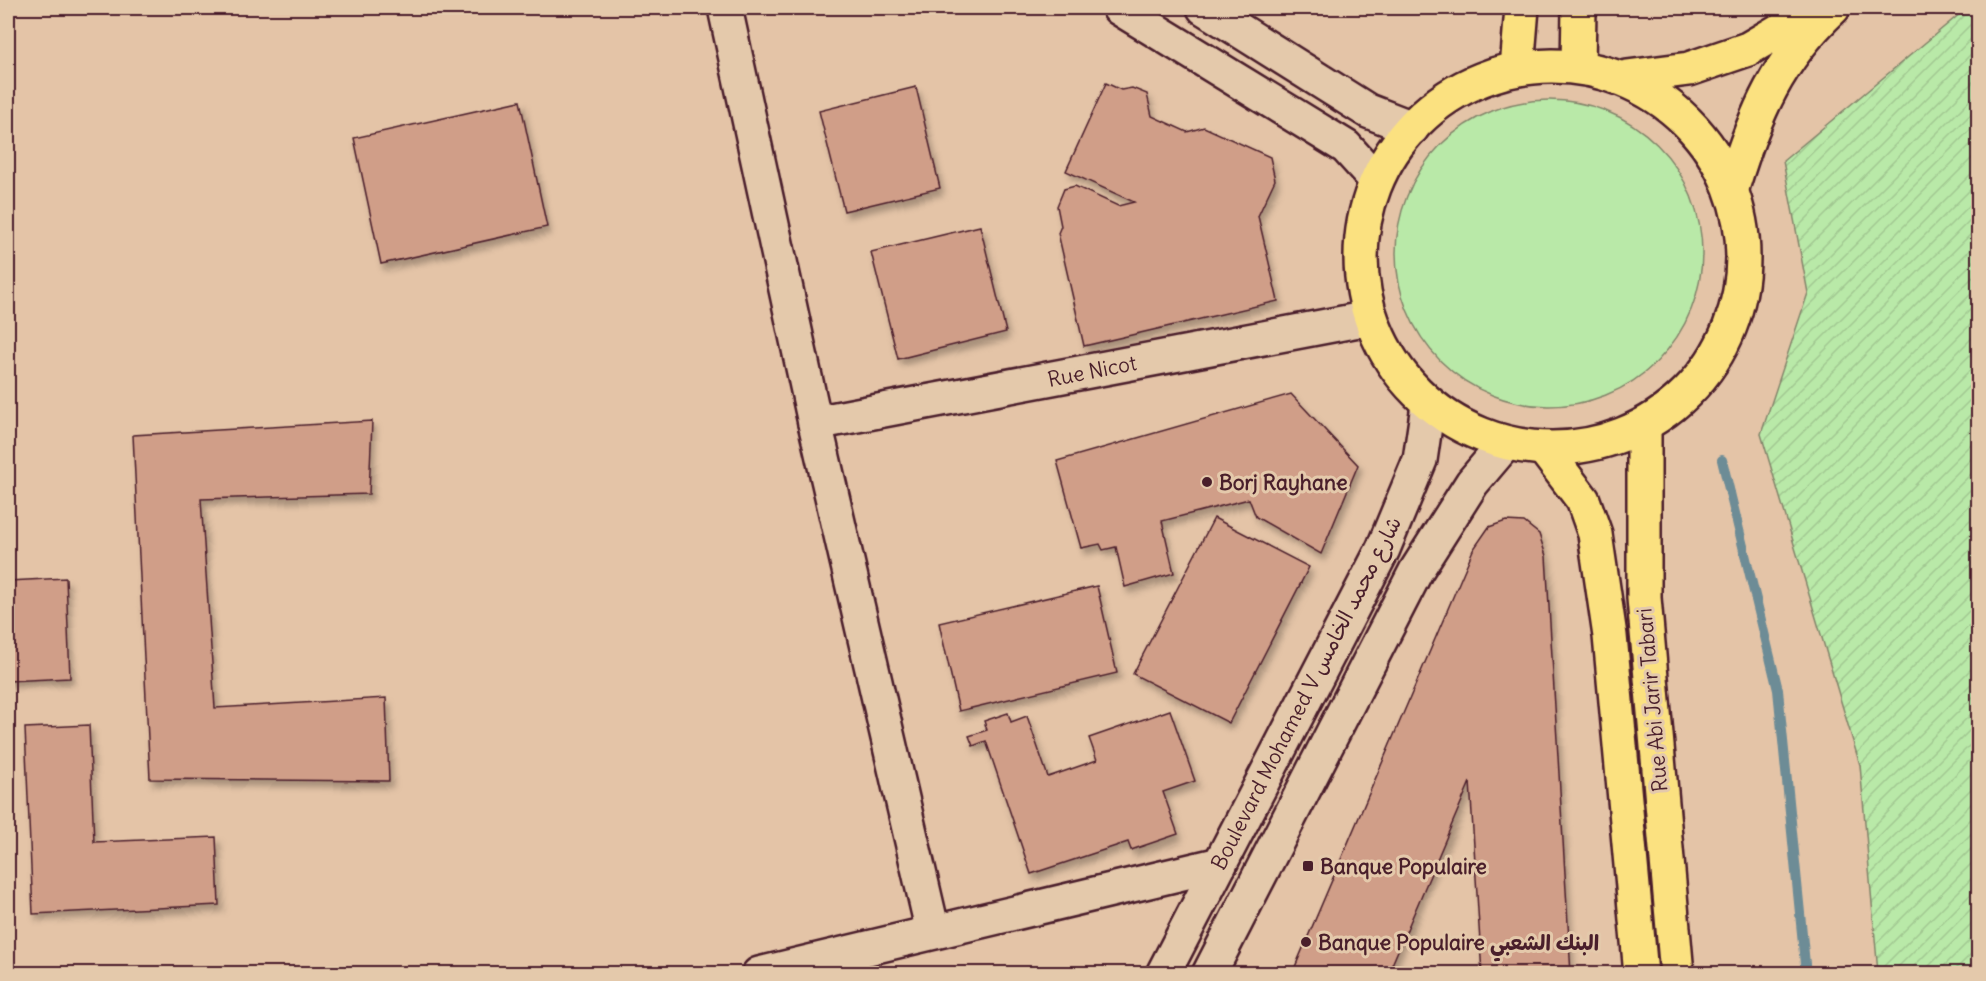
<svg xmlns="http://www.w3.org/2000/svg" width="1986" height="981" font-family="Delius,'Playpen Sans Arabic',sans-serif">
<defs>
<pattern id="garden-furrows" width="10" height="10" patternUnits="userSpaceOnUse" patternTransform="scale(1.5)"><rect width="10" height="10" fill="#b9e9a8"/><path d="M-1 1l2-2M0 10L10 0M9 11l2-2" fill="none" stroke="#a1c791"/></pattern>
<filter id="shadow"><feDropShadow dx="3.5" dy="6" stdDeviation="3" flood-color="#0004"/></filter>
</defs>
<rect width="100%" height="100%" fill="#e4c4a7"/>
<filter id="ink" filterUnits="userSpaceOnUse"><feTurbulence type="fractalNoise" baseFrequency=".0167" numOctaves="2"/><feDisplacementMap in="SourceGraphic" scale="12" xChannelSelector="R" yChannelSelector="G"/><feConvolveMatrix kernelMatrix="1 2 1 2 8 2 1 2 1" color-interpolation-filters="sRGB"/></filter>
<g filter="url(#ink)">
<circle fill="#b9e9a8" stroke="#82846a" stroke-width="1.5" cx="1549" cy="253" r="153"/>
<polygon fill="url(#garden-furrows)" stroke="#82846a" stroke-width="1.5" points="1967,8 1978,8 1978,973 1878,973 1860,765 1761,434 1808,293 1783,161"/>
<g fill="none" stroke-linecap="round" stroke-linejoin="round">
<polyline stroke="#6d8c96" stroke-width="10" points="1722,460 1778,690 1806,974"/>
</g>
<g fill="#d09e88" stroke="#4a1f2b" stroke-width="1.5" filter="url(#shadow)">
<polygon points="1106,83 1121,90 1132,88 1147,94 1152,116 1187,132 1204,127 1270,157 1275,180 1258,216 1278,301 1084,346 1058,233 1061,226 1057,206 1064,189 1075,186 1118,206 1134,202 1066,171"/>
<polygon points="916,87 940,188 844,211 819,111"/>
<polygon points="520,101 547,227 381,264 354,138"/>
<polygon points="980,226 1006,332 898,359 871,252"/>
<polygon points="1291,394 1358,465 1321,554 1256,517 1249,499 1162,521 1174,573 1125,587 1116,547 1103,550 1100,544 1081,548 1057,461"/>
<polygon points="372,421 369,494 201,499 215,708 386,698 389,781 150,779 133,435"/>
<polygon points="1214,518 1309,567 1229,723 1133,674"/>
<polygon points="1506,521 1524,522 1539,534 1546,556 1571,974 1482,974 1470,782 1388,974 1310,974 1295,967 1473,550 1489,527"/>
<polygon points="66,578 70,678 8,681 8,581"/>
<polygon points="1097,586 1117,673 959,711 939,623"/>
<polygon points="1170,710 1195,781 1163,792 1178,834 1131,850 1128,842 1031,874 986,741 973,746 969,736 987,730 984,721 1008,713 1011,722 1027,716 1048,777 1097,760 1089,738"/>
<polygon points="89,725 94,842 216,837 219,905 33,914 25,728"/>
</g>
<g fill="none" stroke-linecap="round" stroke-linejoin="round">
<g stroke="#4a1f2b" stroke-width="38">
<g id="minor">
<polyline points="725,8 815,423 933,932"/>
<polyline points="1119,8 1346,147 1376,180"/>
<polyline points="1204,8 1368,111 1412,128"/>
<polyline points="815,423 1369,318"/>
<polyline points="759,974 1220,864"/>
</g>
</g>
<g stroke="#4a1f2b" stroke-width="38">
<g id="secondary">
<polyline points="1163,974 1383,549 1420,460 1428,405"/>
<polyline points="1209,974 1416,571 1472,483 1505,444"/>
</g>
</g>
<g stroke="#4a1f2b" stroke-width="38">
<g id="primary">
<circle cx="1552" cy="257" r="191"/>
<polyline points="1578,67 1579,8"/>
<polyline points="1517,69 1522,8"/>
<polyline points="1627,77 1689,69 1748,49 1818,8"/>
<path d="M 1733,185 C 1755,113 1778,60 1833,8"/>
<polyline points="1644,426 1644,598 1677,974"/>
<polyline points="1545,450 1583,500 1595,534 1610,636 1641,974"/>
</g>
</g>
<use href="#minor" stroke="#e4c9ab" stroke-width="33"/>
<use href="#secondary" stroke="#e4c9ab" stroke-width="33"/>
<use href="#primary" stroke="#fbe180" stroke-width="33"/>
</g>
</g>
<g fill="#4a1f2b" stroke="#e4c9ab" stroke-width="2">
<circle cx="1207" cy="482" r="6"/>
<rect x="1302" y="860" width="12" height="12" rx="3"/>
<circle cx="1306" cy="942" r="6"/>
</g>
<g text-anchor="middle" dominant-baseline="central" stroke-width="6" stroke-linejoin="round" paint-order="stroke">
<g font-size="21" fill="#4a1f2b" stroke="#e4c9ab">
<text transform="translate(1092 371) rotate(-11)">Rue Nicot</text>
<text transform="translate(1306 693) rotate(-63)">Boulevard Mohamed V شارع محمد الخامس</text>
<text transform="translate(1652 700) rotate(-95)">Rue Abi Jarir Tabari</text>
</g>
<g font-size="21" font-weight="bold" fill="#4a1f2b" stroke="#e4c9ab" text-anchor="start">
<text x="1219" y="482">Borj Rayhane</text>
<text x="1320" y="866">Banque Populaire</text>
<text x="1318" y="942">Banque Populaire البنك الشعبي</text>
</g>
</g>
<rect width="1986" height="981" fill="none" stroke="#e4c9ab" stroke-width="30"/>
<rect x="15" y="15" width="1956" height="951" fill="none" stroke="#4a1f2b" stroke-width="2" filter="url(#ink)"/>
</svg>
